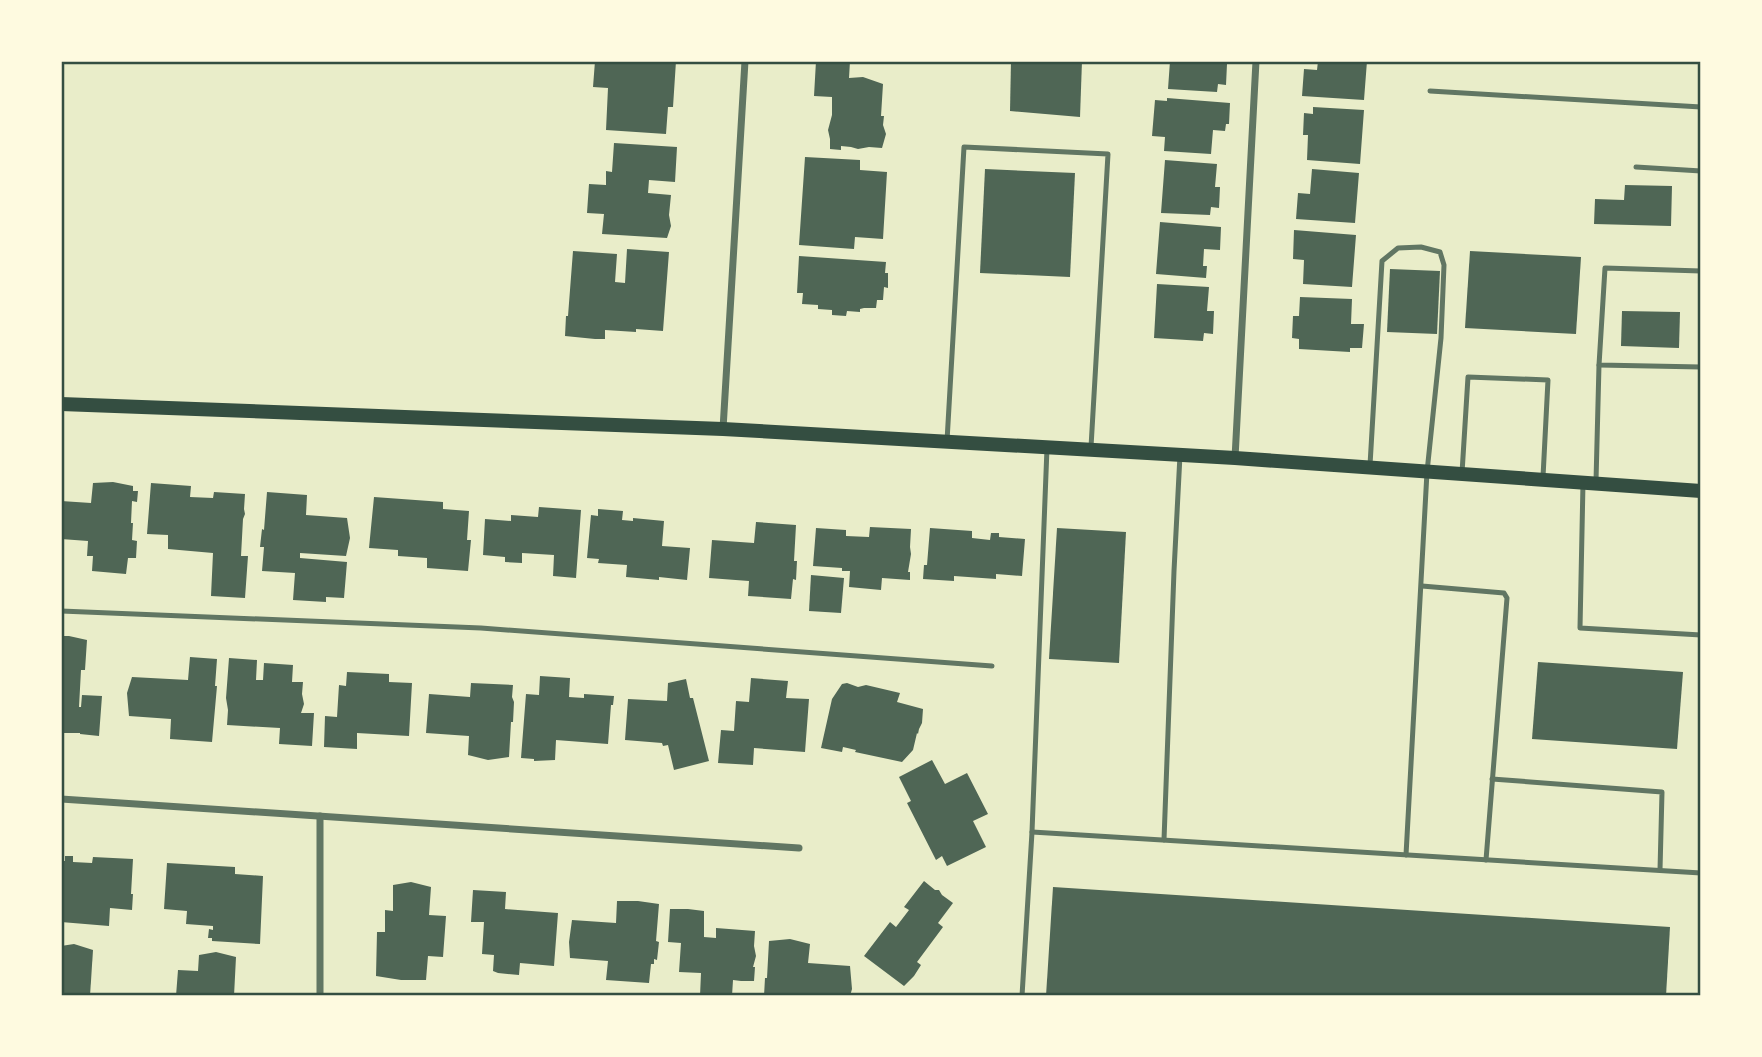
<svg xmlns="http://www.w3.org/2000/svg" width="1762" height="1057" font-family="Ubuntu,sans-serif">
<rect width="100%" height="100%" fill="#e9edc9"/>
<g fill="#4f6655">
<polygon points="595,61 676,61 673,107 668,107 666,134 606,130 608,88 593,87"/>
<polygon points="816,61 850,61 849,78 863,77 883,84 881,116 884,116 883,125 886,134 882,148 869,147 858,149 851,147 841,146 841,150 830,149 830,139 828,130 832,115 832,97 814,96"/>
<polygon points="1011,61 1082,61 1080,117 1010,111"/>
<polygon points="1170,61 1220,61 1220,64 1227,64 1226,85 1218,84 1217,92 1168,89"/>
<polygon points="1318,61 1367,61 1364,100 1302,96 1304,69 1317,70"/>
<polygon points="1167,98 1230,103 1229,124 1226,124 1225,131 1213,130 1211,154 1164,151 1165,137 1152,136 1155,100 1167,101"/>
<polygon points="1313,107 1364,110 1360,164 1307,160 1308,135 1303,135 1304,113 1313,114"/>
<polygon points="614,143 677,147 675,182 649,180 648,193 671,195 669,215 671,226 667,238 602,234 604,214 587,213 589,184 606,185 606,171 612,172"/>
<polygon points="805,157 860,160 860,170 887,172 883,239 855,237 854,249 799,245"/>
<polygon points="1165,160 1217,164 1215,187 1220,187 1219,208 1211,207 1210,215 1161,213"/>
<polygon points="985,169 1075,173 1070,277 980,273"/>
<polygon points="1312,169 1359,173 1355,223 1296,219 1298,193 1310,194"/>
<polygon points="1625,185 1672,186 1671,226 1594,224 1595,199 1624,200"/>
<polygon points="1160,222 1221,227 1220,250 1204,249 1203,266 1207,266 1206,278 1156,274"/>
<polygon points="1294,230 1356,235 1352,287 1303,284 1304,260 1293,259"/>
<polygon points="627,249 669,252 663,331 636,329 636,332 605,330 605,339 595,339 565,336 566,316 568,316 573,251 617,254 615,282 625,283"/>
<polygon points="1470,251 1581,257 1576,334 1465,328"/>
<polygon points="799,256 886,262 885,273 888,273 888,288 884,287 883,300 877,300 876,308 864,308 860,309 860,312 847,311 846,316 832,315 832,310 818,309 818,305 802,304 803,293 797,293"/>
<polygon points="1390,269 1440,271 1437,334 1387,332"/>
<polygon points="1157,284 1209,287 1207,311 1214,311 1213,334 1204,333 1203,341 1154,338"/>
<polygon points="1300,297 1352,299 1351,324 1364,324 1362,348 1350,348 1350,352 1299,349 1299,339 1292,338 1293,316 1299,316"/>
<polygon points="1622,311 1680,312 1679,348 1621,346"/>
<polygon points="113,482 133,486 133,491 138,491 137,502 132,501 131,523 133,523 132,540 137,541 136,558 128,558 126,574 92,571 93,556 87,556 88,541 61,539 61,501 91,503 93,483"/>
<polygon points="151,483 191,486 190,497 213,498 214,492 245,494 244,509 245,514 243,519 241,556 248,556 245,598 211,596 213,553 168,549 168,535 147,534"/>
<polygon points="267,492 307,495 306,515 347,518 350,538 346,556 300,553 300,558 347,562 344,598 326,597 326,602 293,600 295,573 262,571 264,547 260,547 262,529 264,530"/>
<polygon points="374,497 443,502 443,509 469,511 467,540 471,540 468,571 427,568 427,558 398,556 398,550 369,548"/>
<polygon points="539,507 581,510 576,578 553,576 554,555 522,553 522,563 505,562 505,557 483,555 485,519 511,521 511,515 538,517"/>
<polygon points="598,509 623,511 622,520 633,521 633,518 664,521 662,546 690,548 687,580 659,577 659,580 626,577 627,565 598,563 599,559 587,558 591,515 598,516"/>
<polygon points="756,522 796,525 794,561 797,561 796,580 793,579 791,599 748,596 749,581 709,578 712,540 754,543"/>
<polygon points="870,527 911,529 910,547 911,554 908,572 910,572 910,580 882,578 881,590 849,587 850,571 842,571 842,568 813,566 816,528 846,530 846,536 869,537"/>
<polygon points="930,528 972,531 972,538 990,540 991,533 999,533 999,537 1025,539 1022,576 996,574 996,579 954,576 954,581 923,579 924,565 927,565"/>
<polygon points="1057,528 1126,532 1119,663 1049,659"/>
<polygon points="811,575 844,578 841,613 809,611"/>
<polygon points="61,636 69,636 87,640 85,670 81,670 79,707 81,707 82,695 102,696 99,736 80,734 80,733 61,733"/>
<polygon points="190,657 217,659 215,686 217,686 212,742 170,739 171,719 129,716 127,693 132,677 188,680"/>
<polygon points="229,658 257,660 256,680 263,680 264,663 293,665 292,682 303,682 302,694 304,704 301,713 314,713 312,746 279,744 280,728 227,725 228,710 226,698"/>
<polygon points="1538,662 1683,672 1677,749 1532,739"/>
<polygon points="347,672 389,674 389,682 412,683 409,736 357,733 357,749 324,747 325,716 337,717 339,685 346,686"/>
<polygon points="540,676 570,678 569,697 584,698 584,694 614,696 613,705 611,705 608,744 556,740 555,760 534,761 534,759 521,758 526,694 539,695"/>
<polygon points="751,678 788,681 786,698 809,699 805,752 754,748 753,765 718,763 721,730 734,731 736,701 749,702"/>
<polygon points="686,679 690,698 693,698 709,761 674,770 668,745 663,746 662,743 625,740 628,699 667,701 668,683"/>
<polygon points="471,683 513,685 512,697 514,702 513,722 511,722 509,757 488,760 468,755 469,736 426,733 429,694 470,697"/>
<polygon points="847,683 858,687 866,685 900,693 897,702 923,709 922,723 919,729 918,734 917,733 913,750 902,762 855,752 856,750 843,747 842,752 821,748 832,699 842,684"/>
<polygon points="932,760 945,784 967,773 988,814 973,821 986,847 947,866 942,856 936,860 907,803 911,801 899,777"/>
<polygon points="65,856 73,856 73,862 92,863 93,857 133,859 131,894 133,894 132,910 110,908 109,926 61,922 61,861 65,861"/>
<polygon points="167,863 235,867 235,874 263,876 260,944 212,941 212,938 208,938 209,929 213,930 213,926 186,924 187,911 164,909"/>
<polygon points="924,881 935,890 939,890 942,895 953,903 938,923 943,927 917,962 921,965 914,976 904,986 864,956 890,922 896,927 909,910 904,907"/>
<polygon points="411,882 431,887 429,915 446,916 443,957 428,956 426,980 401,980 376,976 377,932 385,932 385,910 393,911 393,885"/>
<polygon points="1053,887 1670,927 1666,996 1046,996"/>
<polygon points="473,890 506,892 505,909 558,913 554,966 520,963 519,975 498,973 493,971 494,955 482,954 484,922 471,922"/>
<polygon points="617,901 638,901 659,904 656,941 659,942 657,960 654,959 654,964 651,964 649,983 606,980 608,961 570,958 569,942 572,920 616,923"/>
<polygon points="670,909 688,909 704,911 704,937 716,938 716,928 755,931 754,946 756,956 753,967 755,967 754,981 741,981 733,980 732,996 700,996 701,973 679,972 681,943 668,942"/>
<polygon points="790,939 810,944 808,963 850,966 852,989 850,996 764,996 765,978 767,978 769,941"/>
<polygon points="74,944 93,950 90,996 61,996 61,946"/>
<polygon points="216,952 236,957 234,996 176,996 178,970 198,971 199,955"/>
</g>
<g fill="none" stroke-linecap="round" stroke-linejoin="round">
<g stroke="#617663" stroke-width="5">
<polyline points="1430,91 1701,107"/>
<polyline points="1636,167 1701,171"/>
<polyline points="1701,271 1605,268 1599,365 1701,367"/>
<polyline points="947,441 964,147 1108,154 1091,447"/>
<polyline points="1370,465 1382,261 1398,248 1421,247 1440,252 1444,265 1441,338 1427,472 1406,855"/>
<polyline points="1462,473 1468,377 1548,380 1543,477"/>
<polyline points="1596,481 1599,365"/>
<polyline points="1583,483 1580,628 1701,635"/>
<polyline points="1422,586 1504,593 1507,598 1486,860"/>
<polyline points="61,611 481,628 992,666"/>
<polyline points="1492,779 1662,792 1660,870"/>
<polyline points="1032,832 1701,873"/>
<polyline points="1164,840 1174,571 1180,455"/>
<polyline points="1022,996 1032,832 1047,448"/>
</g>
<g stroke="#617663" stroke-width="7">
<polyline points="723,429 745,61"/>
<polyline points="1235,458 1256,61"/>
<polyline points="61,799 799,848"/>
<polyline points="320,996 320,816"/>
</g>
<polyline stroke="#344e41" stroke-width="14" points="61,404 723,429 1235,458 1701,491"/>
</g>
<rect width="1762" height="1057" fill="none" stroke="#fefae0" stroke-width="126"/>
<rect x="63" y="63" width="1636" height="931" fill="none" stroke="#344e41" stroke-width="2.5"/>
</svg>
